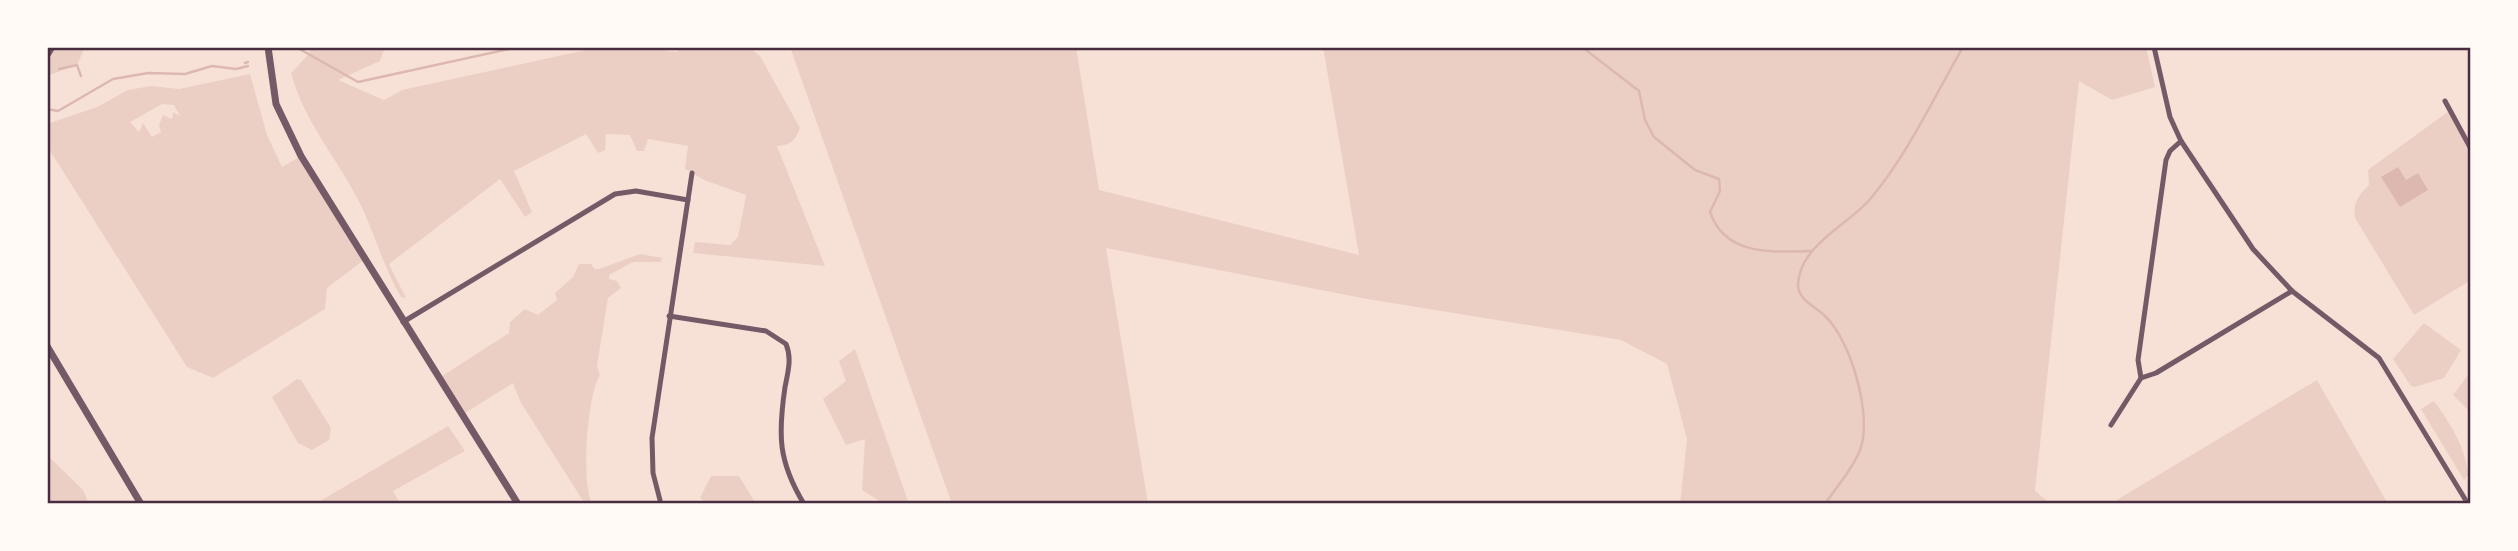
<svg xmlns="http://www.w3.org/2000/svg" width="2518" height="551" font-family="Rubik,sans-serif">
<rect width="100%" height="100%" fill="#f7e1d7"/>
<g fill="#ebcfc5" fill-rule="evenodd">
<polygon points="47,47 85,47 77,65 47,76"/>
<path d="M 310,47 L 385,47 L 380,61 L 338,80 L 384,100 L 402,90 L 600,47 L 639,47 L 676,52 L 685,47 L 749,47 L 760,56 L 800,128 C 795,141 791,145 777,146 L 825,266 L 693,253 L 695,242 L 730,245 L 738,237 L 746,195 L 704,180 L 685,169 L 688,146 L 648,139 L 644,151 L 637,151 L 630,135 L 606,134 L 605,150 L 598,153 L 586,134 L 514,171 L 532,212 L 525,217 L 500,179 L 389,264 L 406,298 L 401,297 C 385,270 377,241 364,212 C 343,164 305,126 291,73 L 309,54 Z"/>
<polygon points="790,47 1076,47 1099,190 1359,255 1323,47 2146,47 2155,87 2112,100 2079,81 2035,491 2051,504 1680,504 1687,439 1667,364 1621,340 1367,299 1106,248 1148,504 952,504"/>
<path d="M 250,74 L 267,135 L 282,167 L 301,156 L 364,260 L 327,288 L 325,309 L 213,378 L 187,367 L 47,146 L 47,124 L 97,107 L 128,90 L 151,86 L 179,89 ZM 162,104 L 174,105 L 180,116 L 173,112 L 172,119 L 163,115 L 159,125 L 161,132 L 152,137 L 143,123 L 139,132 L 130,122 Z"/>
<path d="M 2449,111 L 2471,149 L 2471,280 L 2414,315 L 2355,218 C 2353,202 2358,196 2369,185 L 2368,170 Z"/>
<path d="M 640,254 L 663,258 L 660,262 L 633,262 L 609,275 L 609,279 L 617,281 L 621,288 L 608,298 L 597,366 L 600,375 C 587,395 581,483 592,504 L 585,504 L 521,403 L 513,383 L 462,415 L 439,378 L 509,333 L 510,322 L 525,309 L 538,315 L 557,300 L 555,293 L 573,277 L 579,264 L 591,264 L 595,269 L 599,269 Z"/>
<polygon points="2424,323 2461,350 2444,378 2415,387 2411,386 2393,359"/>
<polygon points="855,349 909,504 884,504 862,490 865,439 846,445 823,399 846,381 839,361"/>
<polygon points="2471,371 2471,413 2453,395"/>
<polygon points="297,379 301,380 331,428 329,440 312,450 298,443 272,397"/>
<polygon points="2317,380 2388,504 2110,504"/>
<path d="M 2434,401 C 2450,423 2466,448 2468,475 L 2464,480 L 2421,409 Z"/>
<polygon points="448,426 465,451 393,491 400,504 315,504"/>
<polygon points="47,455 83,490 89,504 47,504"/>
<polygon points="711,476 739,476 756,504 708,504 700,498"/>
</g>
<polygon fill="#dcb8b0" points="2398,167 2406,180 2418,173 2428,190 2400,207 2381,177"/>
<g fill="none" stroke-linecap="round" stroke-linejoin="round">
<g stroke="#dcb8b0" stroke-width="2.5">
<polyline points="296,47 358,82 518,47"/>
<path d="M 1582,47 L 1639,91 L 1645,120 L 1654,137 L 1695,170 L 1719,179 L 1720,191 L 1710,212 C 1725,256 1772,252 1810,251"/>
<polyline points="245,63 248,62"/>
<polyline points="59,69 77,65 81,76"/>
<polyline points="47,109 58,111 113,79 148,73 185,74 212,66 236,69 248,66"/>
<path d="M 1825,504 C 1836,487 1853,469 1860,450 C 1873,417 1851,340 1825,316 C 1816,307 1798,300 1798,285 C 1799,245 1849,225 1871,198 C 1908,154 1934,97 1963,47"/>
</g>
<g stroke="#755966" stroke-width="5">
<polyline points="2154,47 2170,117 2181,141 2253,249 2292,291 2379,358 2468,504"/>
<polyline points="2445,101 2471,149"/>
<polyline points="2181,141 2170,151 2166,160 2138,360 2141,378 2156,373 2292,291"/>
<path d="M 669,316 L 766,331 L 786,344 C 792,358 788,372 785,387 C 778,435 778,461 804,504"/>
<polyline points="403,322 615,194 636,191 688,200"/>
<polyline points="2111,425 2141,378"/>
<polyline points="661,504 653,473 652,438 692,173"/>
</g>
<g stroke="#755966" stroke-width="7">
<polyline points="268,47 276,104 301,156 518,504"/>
<polyline points="47,55 52,47"/>
<polyline points="47,346 141,504"/>
</g>
</g>
<rect width="2518" height="551" fill="none" stroke="#fffaf5" stroke-width="98"/>
<rect x="49" y="49" width="2420" height="453" fill="none" stroke="#4a2c40" stroke-width="2.5"/>
</svg>
